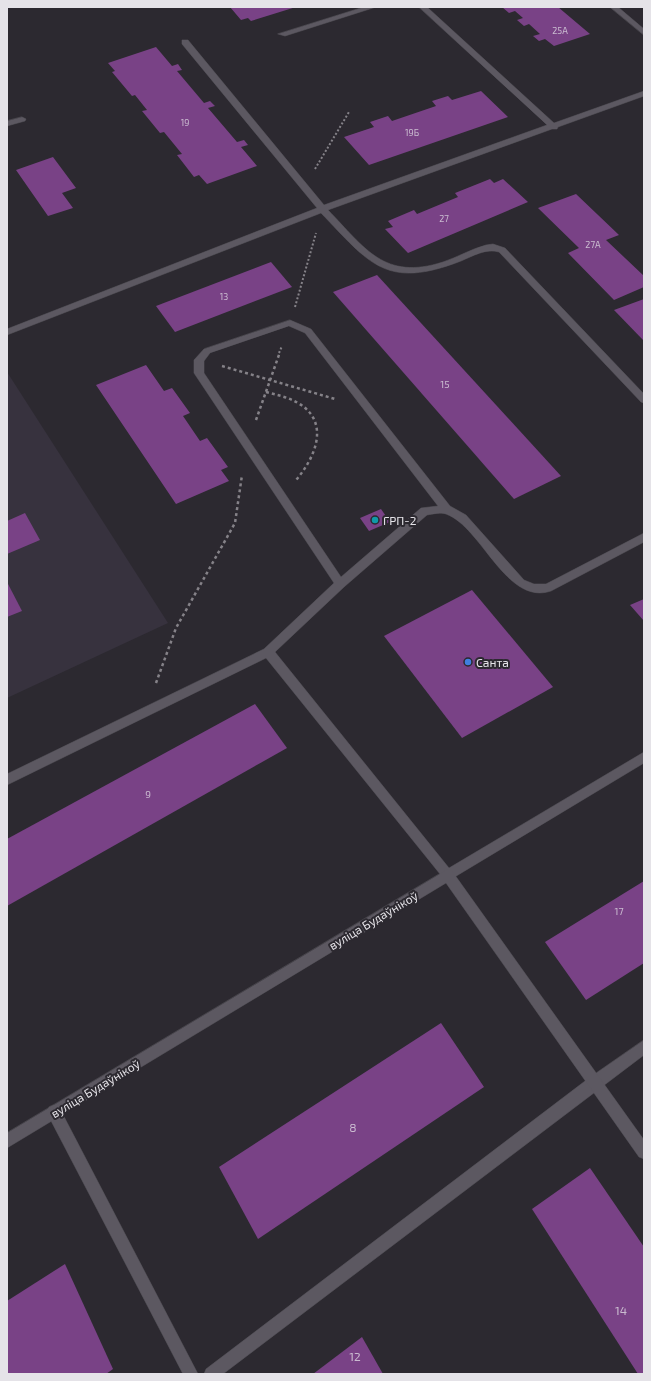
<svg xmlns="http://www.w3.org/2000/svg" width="651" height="1381" font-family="'Exo 2',sans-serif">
<rect width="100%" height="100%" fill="#2c2930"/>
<polygon fill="#37323e" points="7,372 168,623 7,698"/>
<g fill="#794286">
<polygon points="230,7 296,7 251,21 248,18 241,20"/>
<polygon points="502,7 558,7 590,34 554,46 545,39 539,41 533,36 540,34 529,24 524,26 517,20 523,18 515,11 509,13"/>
<polygon points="156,47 172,66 178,64 182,70 177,71 204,103 210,101 215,106 208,108 237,142 244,140 248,145 241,147 257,166 207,184 199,175 194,177 177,155 182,154 164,132 160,133 142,111 147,110 135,95 132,96 112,72 115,71 108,63"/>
<polygon points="481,91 508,117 369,165 344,137 374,127 370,122 388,116 392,121 436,106 432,101 448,96 452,100"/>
<polygon points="53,157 76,188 62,193 73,208 48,216 16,170"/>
<polygon points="490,179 494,183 503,179 528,202 408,253 385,229 393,227 388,221 414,210 417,214 458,197 455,193"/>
<polygon points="576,194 619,235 606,240 644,276 644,287 614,300 568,253 579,248 538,208"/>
<polygon points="271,262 292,287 175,332 156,306"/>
<polygon points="377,275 561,476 514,499 333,292"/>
<polygon points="644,299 644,341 614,310"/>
<polygon points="146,365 164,391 172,388 190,413 183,416 200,441 207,438 228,467 221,470 229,481 176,504 96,385"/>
<polygon points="381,509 390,522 369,531 360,518"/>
<polygon points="25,513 40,540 7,554 7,521"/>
<polygon points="7,582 22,611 7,617"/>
<polygon points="472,590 553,687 462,738 384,636"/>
<polygon points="644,599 644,621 630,605"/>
<polygon points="255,704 287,748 7,906 7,839"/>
<polygon points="644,881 644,963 586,1000 545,942"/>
<polygon points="441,1023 484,1087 258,1239 219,1167"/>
<polygon points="590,1168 644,1247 644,1374 638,1374 532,1209"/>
<polygon points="65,1264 113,1369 106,1374 7,1374 7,1301"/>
<polygon points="362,1337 383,1374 313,1374"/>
</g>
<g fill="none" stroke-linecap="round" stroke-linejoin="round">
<g stroke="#46444a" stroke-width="1">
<g id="service">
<polygon points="364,7 376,7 285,36 278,34"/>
<path d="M 419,7 L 427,7 L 554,123 L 644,91 L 644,96 L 558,127 L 557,129 L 552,129 L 328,210 C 365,248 384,281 443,262 C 458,257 471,249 486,245 L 493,244 L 505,248 L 644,394 L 644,403 L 641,402 L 499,252 C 486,248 473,256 461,261 C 386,290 370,264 321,213 L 7,335 L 7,329 L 317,208 L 182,44 L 182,40 L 188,40 L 324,205 L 547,125 Z"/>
<polygon points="610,7 618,7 644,29 644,35"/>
<polygon points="22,117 26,119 25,121 7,126 7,121"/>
<path d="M 290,320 L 311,329 L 450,506 L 466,515 L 524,580 L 534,584 L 546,584 L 644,533 L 644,542 L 551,591 C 506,606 482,527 446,514 C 441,512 433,514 427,515 L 344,587 L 275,652 L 449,868 L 644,752 L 644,763 L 448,881 L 444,879 L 266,658 L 7,785 L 7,774 L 264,649 L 334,583 L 194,373 L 194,360 L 204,349 ZM 289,326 L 305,333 L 438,506 L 421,508 L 341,577 L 204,373 L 204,361 L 210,353 Z"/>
<polygon points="644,1040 644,1055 223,1374 204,1374 206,1369 589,1078"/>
<polygon points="54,1105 59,1107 198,1374 183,1374 49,1117 47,1112 49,1107"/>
</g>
</g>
<g stroke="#46444a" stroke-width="1">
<polygon id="minor" points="448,869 452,871 644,1140 644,1159 639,1157 446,883 7,1148 7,1133"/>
</g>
<g stroke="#858288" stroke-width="2" stroke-dasharray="2 2" stroke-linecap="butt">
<polyline points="315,169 349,112"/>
<polyline points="295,307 316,233"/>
<polyline points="279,353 282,346"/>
</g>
<g stroke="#858288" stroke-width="2.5" stroke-dasharray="3 3" stroke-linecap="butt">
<polyline points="222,366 335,399"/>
<path d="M 266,392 C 277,395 288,397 298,403 C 331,422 315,458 296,480"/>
<polyline points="256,420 280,352"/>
<polyline points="156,683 176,628 235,523 242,475"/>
</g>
<use href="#service" fill="#5c5861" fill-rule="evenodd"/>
<use href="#minor" fill="#5c5861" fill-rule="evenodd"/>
</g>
<circle fill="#0f9aa8" stroke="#2c2930" stroke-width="1.5" cx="375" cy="520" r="4"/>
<circle fill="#3f7fe0" stroke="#2c2930" stroke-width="1.5" cx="468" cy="662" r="4"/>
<g text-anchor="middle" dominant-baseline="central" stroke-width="4" stroke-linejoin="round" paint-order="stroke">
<g font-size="9" fill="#cabbd0">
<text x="560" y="30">25А</text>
<text x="185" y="122">19</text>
<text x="412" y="132">19Б</text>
<text x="444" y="218">27</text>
<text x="593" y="244">27А</text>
<text x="224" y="296">13</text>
</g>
<g font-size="10" fill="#cabbd0">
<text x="445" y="384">15</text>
<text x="148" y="794">9</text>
<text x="619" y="911">17</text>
</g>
<g font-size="12" fill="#e5e3e8" stroke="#2c2930" text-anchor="start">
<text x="383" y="520">ГРП-2</text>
<text x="476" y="662">Санта</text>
</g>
<g font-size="12" fill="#e5e3e8" stroke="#2c2930">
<text transform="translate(373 920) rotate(-31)">вуліца Будаўнікоў</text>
<text transform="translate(95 1088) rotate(-31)">вуліца Будаўнікоў</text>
</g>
<g font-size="12" fill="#cabbd0">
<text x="353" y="1127">8</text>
<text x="621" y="1310">14</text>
<text x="355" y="1356">12</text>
</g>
</g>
<rect width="651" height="1381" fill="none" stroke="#e5e3e8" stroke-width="16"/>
</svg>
